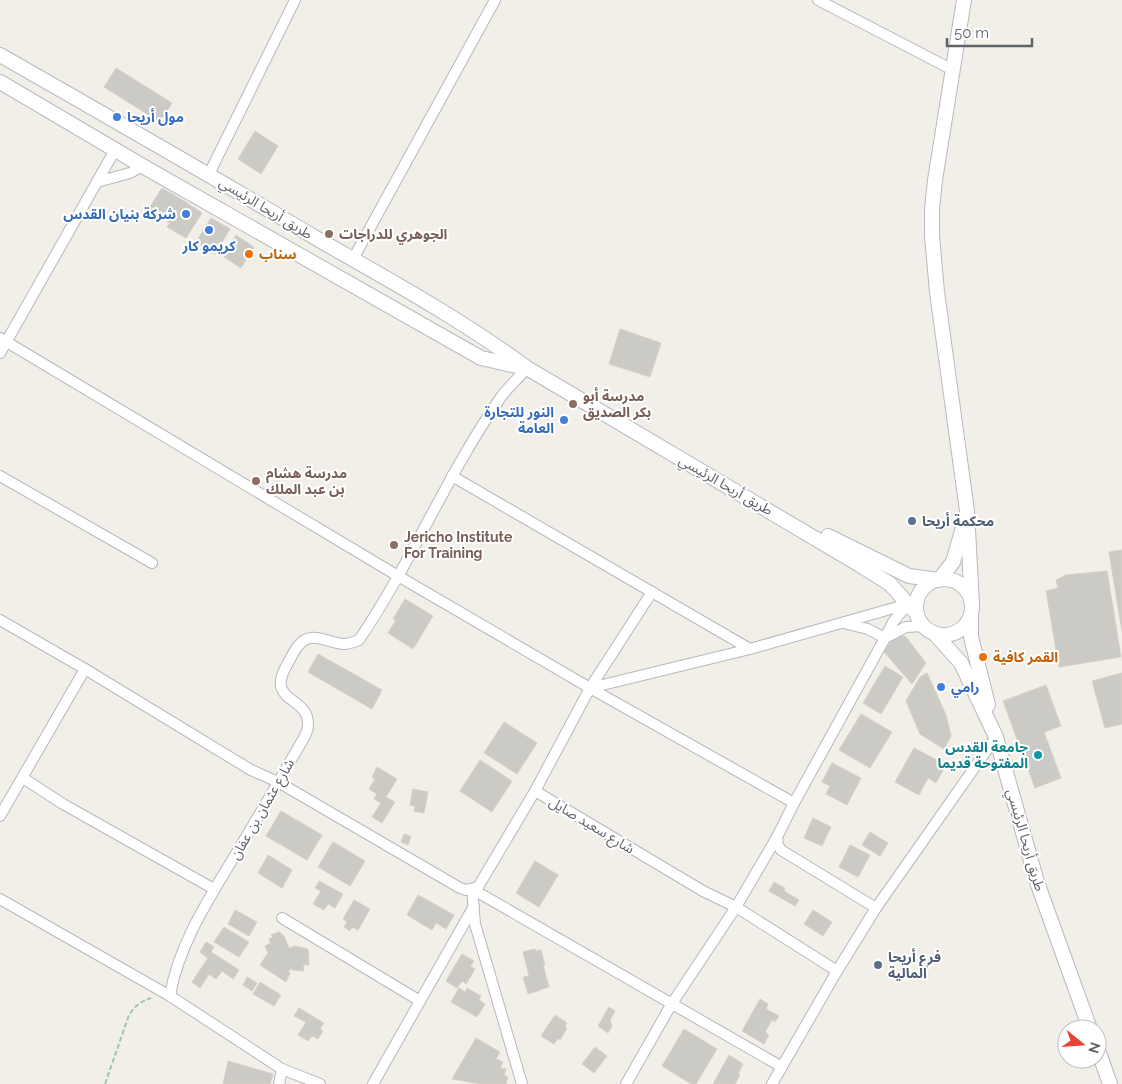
<svg xmlns="http://www.w3.org/2000/svg" width="1122" height="1084" font-family="Raleway,'Noto Sans Arabic',sans-serif">
<rect width="100%" height="100%" fill="#f1efe8"/>
<g fill="#cccac5" stroke="#d6d1c6">
<polygon points="116,68 172,103 160,122 104,87"/>
<polygon points="255,131 278,146 261,174 238,159"/>
<polygon points="162,188 184,201 170,223 148,210"/>
<polygon points="184,201 202,213 186,238 167,227"/>
<polygon points="211,218 230,229 215,254 196,242"/>
<polygon points="236,235 254,247 241,268 223,256"/>
<polygon points="620,329 661,343 650,377 609,364"/>
<polygon points="1122,550 1122,632 1109,552"/>
<polygon points="1107,571 1121,657 1059,667 1046,591 1058,588 1056,580 1066,575"/>
<polygon points="405,599 433,616 413,649 388,633 396,620 393,619"/>
<polygon points="896,634 906,637 926,663 912,684 884,652"/>
<polygon points="318,654 382,690 372,709 308,672"/>
<polygon points="885,666 903,677 881,714 863,703"/>
<polygon points="927,673 946,715 951,736 944,749 920,734 906,701 920,677"/>
<polygon points="1122,673 1122,724 1105,728 1092,681"/>
<polygon points="1046,685 1061,726 1044,732 1061,778 1035,788 1003,701"/>
<polygon points="861,714 892,732 870,768 839,750"/>
<polygon points="504,722 537,743 517,774 484,753"/>
<polygon points="914,748 946,765 936,783 928,778 919,795 895,782"/>
<polygon points="480,760 512,781 492,812 460,791"/>
<polygon points="832,763 861,778 847,805 826,794 830,786 822,782"/>
<polygon points="377,767 397,779 386,797 395,802 382,823 372,817 381,803 374,799 377,794 369,789 375,779 372,777"/>
<polygon points="413,789 428,792 424,813 414,811 415,806 410,805"/>
<polygon points="281,811 322,835 307,860 266,836"/>
<polygon points="813,818 831,827 822,846 804,838"/>
<polygon points="870,832 888,843 880,856 862,845"/>
<polygon points="404,834 411,836 408,845 401,842"/>
<polygon points="333,842 365,861 350,886 318,867"/>
<polygon points="850,845 870,855 858,877 839,867"/>
<polygon points="268,855 292,870 282,888 258,873"/>
<polygon points="535,861 558,875 539,907 516,893"/>
<polygon points="319,881 343,894 335,908 328,904 324,910 313,904 321,891 315,888"/>
<polygon points="774,882 785,888 784,891 799,900 795,906 769,891"/>
<polygon points="418,895 454,915 446,929 436,923 432,930 407,915"/>
<polygon points="354,900 370,909 358,930 352,927 350,931 344,927 347,922 343,919"/>
<polygon points="235,910 257,922 249,936 228,924"/>
<polygon points="813,910 832,922 823,936 804,924"/>
<polygon points="224,927 249,942 239,957 214,942"/>
<polygon points="279,932 284,936 289,948 295,946 308,949 309,965 303,965 304,971 292,970 292,968 288,971 290,973 286,982 260,965 268,953 265,946 271,943 269,939 273,937 271,935"/>
<polygon points="206,942 214,947 211,952 239,970 233,979 222,971 216,979 209,974 200,988 192,982 208,958 200,952"/>
<polygon points="535,949 536,951 541,950 545,965 543,965 549,987 528,994 523,977 529,976 523,952"/>
<polygon points="462,954 474,961 470,966 475,969 466,984 462,981 457,988 446,981"/>
<polygon points="247,977 257,983 252,991 243,985"/>
<polygon points="260,982 281,995 274,1006 253,994"/>
<polygon points="459,988 465,992 467,988 481,996 479,1000 485,1004 477,1017 451,1002"/>
<polygon points="760,999 768,1004 766,1009 779,1016 775,1022 772,1020 765,1032 769,1035 764,1044 742,1031"/>
<polygon points="609,1007 615,1011 610,1020 612,1026 608,1033 598,1026"/>
<polygon points="299,1008 324,1023 320,1029 323,1031 318,1039 312,1036 308,1041 298,1035 306,1022 294,1016"/>
<polygon points="555,1015 567,1023 565,1026 567,1028 560,1040 558,1038 554,1044 541,1036"/>
<polygon points="684,1029 717,1049 696,1084 691,1084 662,1066"/>
<polygon points="476,1038 500,1052 496,1059 503,1062 500,1068 506,1069 504,1075 508,1077 506,1084 480,1084 452,1079"/>
<polygon points="595,1047 607,1056 594,1073 582,1064"/>
<polygon points="729,1055 743,1064 738,1074 740,1075 735,1084 713,1084"/>
<polygon points="228,1061 273,1074 270,1084 223,1084"/>
</g>
<g fill="none" stroke-linecap="round" stroke-linejoin="round">
<g stroke="#b5b8bc" stroke-width="12">
<g id="street">
<polyline points="818,0 951,69"/>
<polyline points="209,174 295,0"/>
<polyline points="97,182 130,173 142,166"/>
<polyline points="353,259 495,0"/>
<polyline points="0,338 398,576 590,688 750,649"/>
<polyline points="0,353 115,150"/>
<polyline points="0,476 152,563"/>
<polyline points="452,476 750,649 908,604"/>
<polyline points="0,620 85,669 251,770 278,782 460,888 466,890 478,887 535,791"/>
<polyline points="843,623 868,629 885,638 893,622 908,604"/>
<polyline points="590,688 652,592"/>
<polyline points="23,778 63,804 214,889"/>
<polyline points="0,816 85,669"/>
<polyline points="472,889 782,1067"/>
<polyline points="472,889 475,924 522,1084"/>
<polyline points="0,899 170,996 282,1069 320,1084"/>
<polyline points="876,908 781,850 778,845 777,837 794,803 885,638 906,627 924,626"/>
<polyline points="282,918 420,1001"/>
<polyline points="837,971 876,908 996,737"/>
<path d="M 170,996 C 178,946 208,900 234,857 C 256,821 277,784 298,748 C 302,741 309,731 308,723 C 307,695 264,703 288,663 C 291,657 294,651 298,646 C 311,629 327,643 344,644 C 349,644 354,642 359,640 C 412,562 447,474 501,397 C 509,386 519,378 527,368"/>
<polyline points="279,1084 282,1069"/>
<polyline points="373,1084 474,906"/>
<polyline points="626,1084 671,1005 736,907 777,837"/>
<polyline points="772,1084 837,971 736,907 703,891 535,791 590,688 794,803"/>
</g>
</g>
<g stroke="#b6babf" stroke-width="16">
<g id="secondary">
<polyline points="964,0 935,180 932,209 932,236 937,292 967,511 972,605"/>
<path d="M 0,55 C 107,116 215,178 321,241 C 391,281 462,320 527,368 L 860,565 L 890,584 L 917,614"/>
<polyline points="0,82 146,168 481,358 521,367"/>
<polyline points="828,536 909,576 939,580 953,562 964,524"/>
<circle cx="944" cy="607" r="28"/>
<polyline points="971,616 971,637 988,705"/>
<polyline points="934,633 961,663 996,737 1037,882 1090,1029"/>
<polyline points="1097,1047 1110,1084"/>
</g>
</g>
<path stroke="#9cc7a9" stroke-width="2" stroke-dasharray="5 2.5" stroke-linecap="butt" d="M 105,1084 L 129,1015 C 135,1006 141,1001 151,998"/>
<use href="#street" stroke="#fff" stroke-width="10"/>
<use href="#secondary" stroke="#fff" stroke-width="14"/>
</g>
<g fill="#3f7fe0" stroke="#fff" stroke-width="2">
<circle cx="117" cy="117" r="5"/>
<circle cx="186" cy="214" r="5"/>
<circle cx="209" cy="230" r="5"/>
<circle cx="564" cy="420" r="5"/>
<circle cx="941" cy="687" r="5"/>
</g>
<g fill="#8d6e63" stroke="#fff" stroke-width="2">
<circle cx="329" cy="234" r="5"/>
<circle cx="573" cy="404" r="5"/>
<circle cx="256" cy="481" r="5"/>
<circle cx="394" cy="545" r="5"/>
</g>
<g fill="#e8710a" stroke="#fff" stroke-width="2">
<circle cx="249" cy="254" r="5"/>
<circle cx="983" cy="657" r="5"/>
</g>
<g fill="#5c6f8a" stroke="#fff" stroke-width="2">
<circle cx="912" cy="521" r="5"/>
<circle cx="878" cy="965" r="5"/>
</g>
<circle fill="#0f9aa8" stroke="#fff" stroke-width="2" cx="1038" cy="755" r="5"/>
<g text-anchor="middle" dominant-baseline="central" stroke-width="4" stroke-linejoin="round" paint-order="stroke">
<g font-size="14" font-weight="bold" fill="#366cbe" stroke="#fff" text-anchor="start">
<text x="127" y="117">مول أريحا</text>
<text x="176" y="214" text-anchor="end">شركة بنيان القدس</text>
<text x="209" y="246" text-anchor="middle">كريمو كار</text>
<text x="554" y="412" text-anchor="end">النور للتجارة<tspan x="554" dy="16">العامة</tspan></text>
<text x="951" y="687">رامي</text>
</g>
<g font-size="14" fill="#5f6368" stroke="#fff">
<text transform="translate(266 208) rotate(31)">طريق أريحا الرئيسي</text>
<text transform="translate(726 485) rotate(30)">طريق أريحا الرئيسي</text>
<text transform="translate(262 809) rotate(-60)">شارع عثمان بن عفان</text>
<text transform="translate(592 825) rotate(31)">شارع سعيد صايل</text>
<text transform="translate(1026 840) rotate(74)">طريق أريحا الرئيسي</text>
</g>
<g font-size="14" font-weight="bold" fill="#785e54" stroke="#fff" text-anchor="start">
<text x="339" y="234">الجوهري للدراجات</text>
<text x="583" y="396">مدرسة أبو<tspan x="583" dy="16">بكر الصديق</tspan></text>
<text x="266" y="473">مدرسة هشام<tspan x="266" dy="16">بن عبد الملك</tspan></text>
<text x="404" y="537">Jericho Institute<tspan x="404" dy="16">For Training</tspan></text>
</g>
<g font-size="14" font-weight="bold" fill="#c56008" stroke="#fff" text-anchor="start">
<text x="259" y="254">سناب</text>
<text x="993" y="657">القمر كافية</text>
</g>
<g font-size="14" font-weight="bold" fill="#4e5e75" stroke="#fff" text-anchor="start">
<text x="922" y="521">محكمة أريحا</text>
<text x="888" y="957">فرع أريحا<tspan x="888" dy="16">المالية</tspan></text>
</g>
<g font-size="14" font-weight="bold" fill="#0d838f" stroke="#fff" text-anchor="end">
<text x="1028" y="747">جامعة القدس<tspan x="1028" dy="16">المفتوحة قديما</tspan></text>
</g>
</g>
<g transform="translate(1082 1044) rotate(107)"><circle r="24" fill="#ffffff" stroke="#bfc1c3"/>
<path d="M0-4L9 19L0 12L-9 19Z" fill="#ea4335"/>
<text y="-8" font-size="14" font-weight="bold" text-anchor="middle" fill="#5f6368">N</text>
</g>
<path d="M947 38v8h85v-8" fill="none" stroke="#5f6368" stroke-width="2.5"/>
<text x="954" y="38" font-size="15" fill="#5f6368" stroke="#ffffff" stroke-width="4" paint-order="stroke">50 m</text>
</svg>
